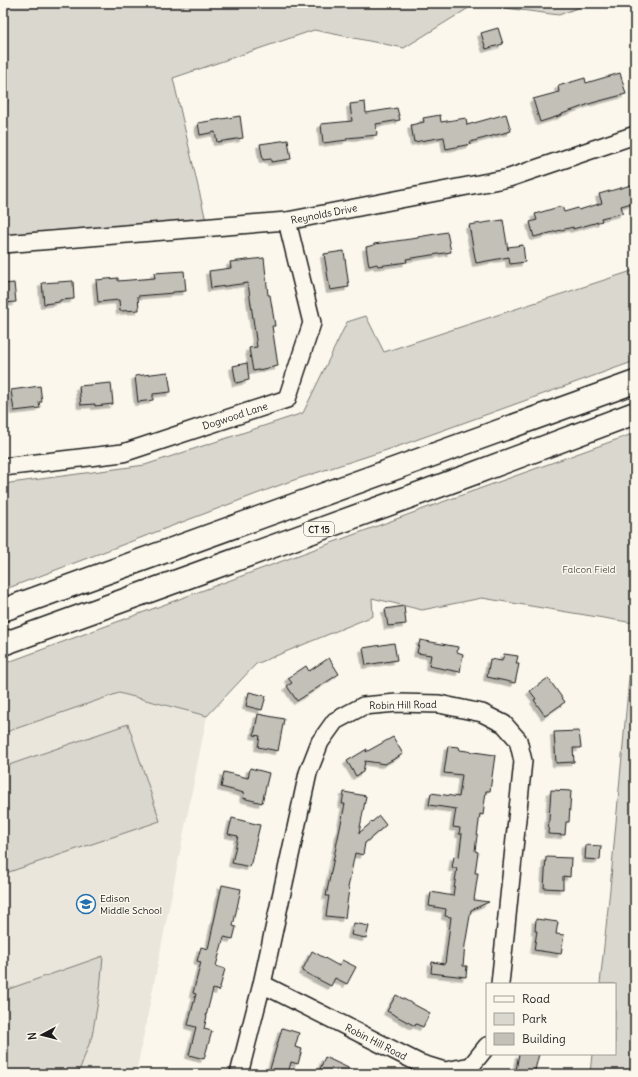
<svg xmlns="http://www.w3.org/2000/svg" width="638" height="1077" font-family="Delius,sans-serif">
<defs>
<filter id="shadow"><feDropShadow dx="-3.5" dy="3.5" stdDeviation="0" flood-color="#0004"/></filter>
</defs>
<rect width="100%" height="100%" fill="#fbf7ec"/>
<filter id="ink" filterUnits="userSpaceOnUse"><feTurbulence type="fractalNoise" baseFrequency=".025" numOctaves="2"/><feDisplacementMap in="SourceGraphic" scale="8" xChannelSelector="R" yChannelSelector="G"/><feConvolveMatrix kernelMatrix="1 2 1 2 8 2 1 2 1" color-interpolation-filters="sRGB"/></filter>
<g filter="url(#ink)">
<polygon fill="#eae6dc" points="119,693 165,706 207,716 136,1074 3,1074 3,733"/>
<g fill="#dad7ce" stroke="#7b7a75">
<polygon points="3,3 590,3 559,15 475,4 404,48 314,30 173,78 209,234 3,248 3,163 8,97 3,96"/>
<polygon points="635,270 635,361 399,446 288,482 3,590 3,484 145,465 303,413 347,322 366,316 384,352"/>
<polygon points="635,433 635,1074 590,1074 592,1054 615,1054 615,984 600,984 610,889 634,623 482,598 422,610 372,598 373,616 256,664 207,716 119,693 3,733 3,664 437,504"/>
<polygon points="128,724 160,821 3,874 3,767"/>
<polygon points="103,956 100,990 92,1036 78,1074 3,1074 3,991"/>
</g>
<g fill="#c3c0b8" stroke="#1c1c1c" filter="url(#shadow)">
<polygon points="498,28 503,44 486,49 481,33"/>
<polygon points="620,73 626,94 592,103 562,114 562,115 540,122 533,99 559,92 558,86 585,78 586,83"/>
<polygon points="365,102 366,113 397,108 400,120 376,124 377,135 347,138 347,140 323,143 321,124 352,121 350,104"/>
<polygon points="506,114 511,131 470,142 471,144 446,149 444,137 414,142 411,125 424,122 423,118 440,115 441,122 466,118 467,125"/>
<polygon points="240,116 243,138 217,142 215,132 200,135 198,123"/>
<polygon points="288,140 291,159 271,162 271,159 263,160 260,144"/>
<polygon points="635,184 635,202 621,206 623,213 601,218 602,221 573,229 573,227 534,237 530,222 537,220 535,214 562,206 564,212 578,208 579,210 602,203 599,194"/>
<polygon points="503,220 508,250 508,247 523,245 525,262 510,264 509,257 476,263 469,225"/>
<polygon points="447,232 451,252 406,259 407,262 378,266 377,264 369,266 366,247 374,245 374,244 418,238 418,237"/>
<polygon points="344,251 349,287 330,290 324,254"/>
<polygon points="264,258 268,295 270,295 275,326 272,326 278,366 253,371 249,348 257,347 248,283 211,288 209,271 231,268 230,262"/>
<polygon points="184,271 186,291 173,292 173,293 138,296 139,310 120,311 119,300 98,302 96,280 118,278 118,281 155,278 154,273"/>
<polygon points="73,281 74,299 60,300 59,302 44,304 42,283"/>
<polygon points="14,283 16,302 3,303 3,284"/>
<polygon points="247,363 249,380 236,383 233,366"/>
<polygon points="168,372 171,392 153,394 153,400 138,402 135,376"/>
<polygon points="111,383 113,404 95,406 95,404 81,405 79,386"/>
<polygon points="40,386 42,402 39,402 40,408 14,411 11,390"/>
<polygon points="404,606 406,624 388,626 385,609"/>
<polygon points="420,640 458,647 457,652 463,654 460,672 429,666 431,655 417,653"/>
<polygon points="394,643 397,660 366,665 363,648"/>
<polygon points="504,654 518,656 516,664 519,664 515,683 487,677 490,659 502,661"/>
<polygon points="329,658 339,674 297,701 287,686 292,683 288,678 306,666 309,671"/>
<polygon points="548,678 565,702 545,716 534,700 536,699 530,691"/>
<polygon points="249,692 266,696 262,710 246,706"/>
<polygon points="258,714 284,719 278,751 258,747 260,736 254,735"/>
<polygon points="579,731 581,748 573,748 574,762 556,763 554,732"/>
<polygon points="393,737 403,754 385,764 365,761 363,772 356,776 347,761 367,749 366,752"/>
<polygon points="448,746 459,747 460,750 495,755 490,791 486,791 483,815 480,814 475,851 478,852 475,873 478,873 474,900 489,902 471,910 465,945 463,966 467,966 466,977 431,973 432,962 445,964 451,917 445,916 446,909 429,906 431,892 453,896 457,868 452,868 454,856 459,857 462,834 459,834 460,828 453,827 456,809 429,805 431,793 459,797 462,775 444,773"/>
<polygon points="250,768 269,773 262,803 243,798 244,793 221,787 224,772 248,778"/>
<polygon points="551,790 571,791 569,822 566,822 565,835 548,834"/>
<polygon points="344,792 366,796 359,833 379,816 386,825 365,843 363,855 355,853 348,888 349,889 345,918 326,916 329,896 326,896 345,804 342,804"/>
<polygon points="232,818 260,825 250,867 232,863 238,836 228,834"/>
<polygon points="586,845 601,846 600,860 585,859"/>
<polygon points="546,857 571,858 570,877 563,876 563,889 544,888"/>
<polygon points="222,885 241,889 233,926 236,927 233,939 224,937 216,966 225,969 219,991 213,989 206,1016 207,1016 204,1029 212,1031 204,1059 189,1055 196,1027 188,1025 196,994 193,993 201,962 197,961 201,947 208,949"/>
<polygon points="536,919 558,922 556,934 564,935 561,954 534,950 537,931 535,931"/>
<polygon points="354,923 369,926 366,938 351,935"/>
<polygon points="312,951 339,966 342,960 356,967 347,984 335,978 331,986 302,971"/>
<polygon points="396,995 430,1013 423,1027 416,1024 415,1026 387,1011"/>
<polygon points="282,1028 299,1033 295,1047 302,1049 298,1064 291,1062 288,1074 270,1069"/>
<polygon points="519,1054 539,1054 534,1074 516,1070"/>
<polygon points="325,1057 361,1074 318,1074"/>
</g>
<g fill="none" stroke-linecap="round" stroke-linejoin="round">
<g stroke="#1c1c1c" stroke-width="20">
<g id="street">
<polyline points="3,244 287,221 509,178 635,135"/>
<polyline points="3,467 123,453 287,399 312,323 287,221"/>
<polyline points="487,1046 471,1066 445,1071 419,1063 262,984 308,773 320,742 335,721 363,706 397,703 439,704 482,713 504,724 518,740 523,761 500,984"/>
<polyline points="239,1074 262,984"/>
</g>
</g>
<g stroke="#1c1c1c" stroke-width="25">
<g id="highway">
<polyline points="3,610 635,382"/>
<polyline points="3,644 467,476 635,413"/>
</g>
</g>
<use href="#street" stroke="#fbf7ec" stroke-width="17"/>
<use href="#highway" stroke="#fbf7ec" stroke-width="22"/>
</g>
</g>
<defs>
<g id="school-ring" transform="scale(1)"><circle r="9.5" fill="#fbf7ec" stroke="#1f6fb2" stroke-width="1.5"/><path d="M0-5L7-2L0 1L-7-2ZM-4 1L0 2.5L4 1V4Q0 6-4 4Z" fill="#1f6fb2"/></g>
</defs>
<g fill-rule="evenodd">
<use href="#school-ring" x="86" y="904"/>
</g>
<g text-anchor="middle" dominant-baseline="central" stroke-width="3" stroke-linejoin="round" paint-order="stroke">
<rect fill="#fbf7ec" stroke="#5f5e5a" stroke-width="1" x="304" y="522" width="30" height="14" rx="3"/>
<g font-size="9" font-weight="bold" fill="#1c1c1c">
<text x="319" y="529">CT 15</text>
</g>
<g font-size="10" fill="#1c1c1c" stroke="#fbf7ec">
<text transform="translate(324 214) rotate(-11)">Reynolds Drive</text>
<text transform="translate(235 416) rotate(-18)">Dogwood Lane</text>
<text transform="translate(403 705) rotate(-1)">Robin Hill Road</text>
<text transform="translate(376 1042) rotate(27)">Robin Hill Road</text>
</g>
<g font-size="10" fill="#555451" stroke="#fbf7ec">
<text x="589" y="569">Falcon Field</text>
</g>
<g font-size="10" fill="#1c1c1c" stroke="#fbf7ec" text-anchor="start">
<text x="100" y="898">Edison<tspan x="100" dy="12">Middle School</tspan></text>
</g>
</g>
<rect width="638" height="1077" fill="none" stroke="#fbf7ec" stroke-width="16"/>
<rect x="8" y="8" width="622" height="1061" fill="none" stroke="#1c1c1c" stroke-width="1.5" filter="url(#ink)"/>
<rect x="486" y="983" width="130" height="72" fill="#fbf7ec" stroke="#a29f99"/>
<rect x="494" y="996" width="20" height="6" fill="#fbf7ec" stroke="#a29f99"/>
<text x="522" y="1003" font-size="12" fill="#1c1c1c">Road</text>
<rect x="494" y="1013" width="20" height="12" fill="#dad7ce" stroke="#a29f99"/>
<text x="522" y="1023" font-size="12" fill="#1c1c1c">Park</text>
<rect x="494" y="1033" width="20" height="12" fill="#c3c0b8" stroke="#a29f99"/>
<text x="522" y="1043" font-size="12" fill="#1c1c1c">Building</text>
<g transform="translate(42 1035) rotate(263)" stroke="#fbf7ec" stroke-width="3" paint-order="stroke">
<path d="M0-3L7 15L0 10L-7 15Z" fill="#1c1c1c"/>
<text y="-6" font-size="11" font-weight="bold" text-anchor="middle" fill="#1c1c1c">N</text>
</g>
</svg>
